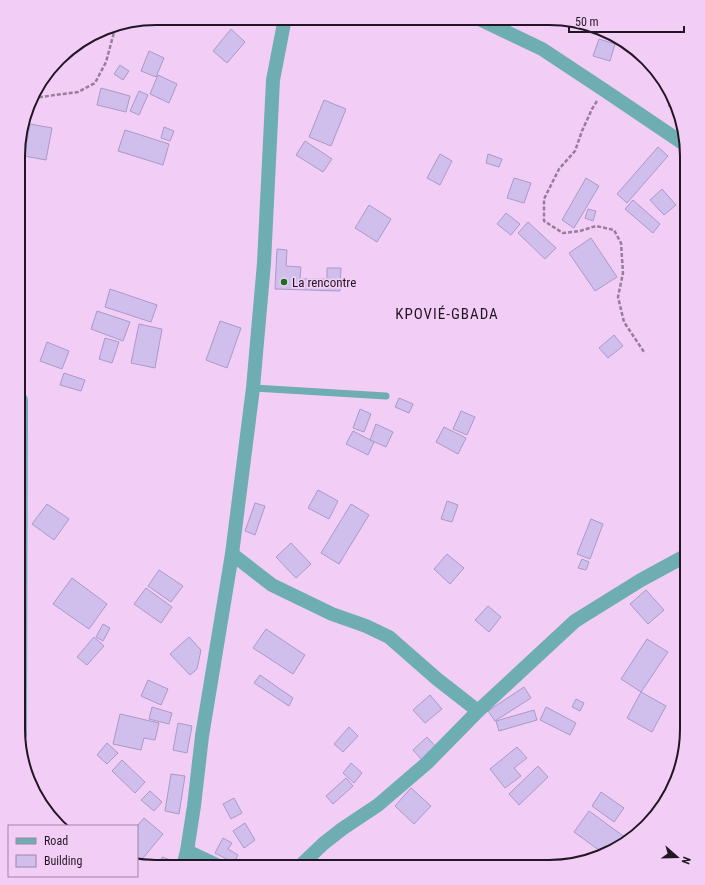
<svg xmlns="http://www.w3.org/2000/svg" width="705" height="885" font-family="'Roboto Condensed',sans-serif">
<rect width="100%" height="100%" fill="#f2cef7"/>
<g fill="#d0beed" stroke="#aa99c6">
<polygon points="231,29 245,42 227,63 213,51"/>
<polygon points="104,30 102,37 94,35"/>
<polygon points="599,39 615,44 610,61 593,56"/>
<polygon points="149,51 164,58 156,77 141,71"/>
<polygon points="120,65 129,71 123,80 114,74"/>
<polygon points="158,75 177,84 169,103 150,94"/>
<polygon points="101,88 130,96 126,112 97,105"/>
<polygon points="139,91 148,95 139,115 130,111"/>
<polygon points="324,100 346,109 331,146 309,137"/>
<polygon points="672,100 675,111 668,106"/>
<polygon points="30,124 52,128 46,160 24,156"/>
<polygon points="164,127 174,131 170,141 161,138"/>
<polygon points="125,130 169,144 163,165 118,151"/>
<polygon points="305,141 332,159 323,172 296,155"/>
<polygon points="658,147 668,156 627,203 617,194"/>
<polygon points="440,154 452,161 440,185 427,178"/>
<polygon points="488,154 502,159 499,167 486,163"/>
<polygon points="514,178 531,183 524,203 507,198"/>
<polygon points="586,178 599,186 574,228 562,220"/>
<polygon points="662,189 676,205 664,215 650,200"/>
<polygon points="633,200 660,224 653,233 625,209"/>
<polygon points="369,205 391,219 377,242 355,228"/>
<polygon points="588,209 596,211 593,221 585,218"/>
<polygon points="506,213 520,224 511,235 497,224"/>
<polygon points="528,222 556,248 545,259 518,233"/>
<polygon points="591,238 617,277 595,291 569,253"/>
<polygon points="277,249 287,250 286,266 301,267 300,279 327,279 327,268 341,268 340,291 275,289"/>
<polygon points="110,289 157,305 151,322 105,307"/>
<polygon points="97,311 130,322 123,341 91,329"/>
<polygon points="220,321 241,328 227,368 206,360"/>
<polygon points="139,324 162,329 155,368 131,363"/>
<polygon points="614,335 623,346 608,358 599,348"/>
<polygon points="105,338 119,342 112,363 99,359"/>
<polygon points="47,342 69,351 62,369 40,361"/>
<polygon points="64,373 85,380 81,391 60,385"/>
<polygon points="399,398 413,404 409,413 395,407"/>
<polygon points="360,409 371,414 364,432 353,428"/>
<polygon points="461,411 475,417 467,435 453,429"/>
<polygon points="376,424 393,432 386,447 370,440"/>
<polygon points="444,427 466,438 458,454 436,442"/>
<polygon points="353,431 374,442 368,455 346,444"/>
<polygon points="318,490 338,501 329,519 308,508"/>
<polygon points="447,501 458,505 452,522 441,519"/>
<polygon points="255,503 265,506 255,535 245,531"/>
<polygon points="47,504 69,519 54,540 32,524"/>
<polygon points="351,504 369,515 339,564 321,553"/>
<polygon points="591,519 603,524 590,559 577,554"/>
<polygon points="291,543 311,564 296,578 276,557"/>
<polygon points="447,554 464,568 450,584 434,569"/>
<polygon points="582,559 589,562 586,570 578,568"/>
<polygon points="159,570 183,586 171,602 148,586"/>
<polygon points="72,578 107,604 89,629 53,604"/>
<polygon points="146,588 172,607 161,623 134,604"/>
<polygon points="646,590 664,610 648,624 630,604"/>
<polygon points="488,606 501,617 489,632 475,620"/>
<polygon points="103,624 110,628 103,641 96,637"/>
<polygon points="266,629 305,655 293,674 253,648"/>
<polygon points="94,637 104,646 87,665 77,657"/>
<polygon points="189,637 201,650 197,669 190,675 170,654"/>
<polygon points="647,639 668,652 641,692 621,679"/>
<polygon points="260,675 293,698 289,706 254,683"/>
<polygon points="148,680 168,689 161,705 141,696"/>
<polygon points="524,687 531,698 495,721 488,711"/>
<polygon points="641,692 666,706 652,732 627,718"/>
<polygon points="430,695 442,709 425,723 413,710"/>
<polygon points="576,699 584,703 580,711 572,707"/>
<polygon points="152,707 172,713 169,724 149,719"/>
<polygon points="546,707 576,723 570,735 540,720"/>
<polygon points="534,710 537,720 499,731 496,721"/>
<polygon points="120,714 159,723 155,740 144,738 141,750 113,744"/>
<polygon points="178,723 192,726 187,753 173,750"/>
<polygon points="349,727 358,736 343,752 334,744"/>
<polygon points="427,737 436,747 422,760 413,750"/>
<polygon points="107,743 118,753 107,764 97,755"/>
<polygon points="517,747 527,758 514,768 521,776 505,788 490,769"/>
<polygon points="122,760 145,782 135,793 112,771"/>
<polygon points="351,763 362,773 354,783 343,773"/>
<polygon points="538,766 548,777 519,805 509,794"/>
<polygon points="171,774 185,776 179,814 165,811"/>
<polygon points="346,778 353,786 333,804 326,796"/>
<polygon points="411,788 431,806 414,824 395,806"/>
<polygon points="150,791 162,802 154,811 141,800"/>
<polygon points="601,792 624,808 614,822 592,806"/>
<polygon points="234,798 242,813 231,819 223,804"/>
<polygon points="589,811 626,838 618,849 603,853 574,832"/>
<polygon points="144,818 163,834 138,864 137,863 137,826"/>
<polygon points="245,823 255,840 244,848 233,831"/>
<polygon points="223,838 232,843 228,849 238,855 234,863 215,853"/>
<polygon points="162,857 171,860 169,867 159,867"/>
<polygon points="349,861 354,867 342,867"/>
</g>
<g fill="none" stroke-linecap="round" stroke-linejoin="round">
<g stroke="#977d9a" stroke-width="2.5" stroke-dasharray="4 2" stroke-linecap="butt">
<polyline points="33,98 78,92 95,83 106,62 116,25"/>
<polyline points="597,101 592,109 582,131 575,151 559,169 544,199 544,221 563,233 580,231 596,226 614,230 621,243 623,273 618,297 624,322 644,352"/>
</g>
<polyline stroke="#6eaeb3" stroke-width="7" points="253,388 386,396"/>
<g stroke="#6eaeb3" stroke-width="14">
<polyline points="479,19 542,49 604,90 684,144"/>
<polyline points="232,554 272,585 332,614 366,626 389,637 437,679 478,711"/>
<polyline points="20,735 21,400"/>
<polyline points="187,851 221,867"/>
<polyline points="183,867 187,851 194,806 202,736 232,554 253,388 264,263 273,80 285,18"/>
<polyline points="299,867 323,844 342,829 378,805 427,763 478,711 575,621 641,580 687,555"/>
</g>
</g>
<circle fill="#1d6f17" stroke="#f2cef7" stroke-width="1.5" cx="284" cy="282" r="4"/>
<g text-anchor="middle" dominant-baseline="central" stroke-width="3.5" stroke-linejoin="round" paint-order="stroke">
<g font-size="13" fill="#231624" stroke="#f2cef7" text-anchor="start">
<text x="292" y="282">La rencontre</text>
</g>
<g font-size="15" letter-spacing="1" fill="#231624" stroke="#f2cef7">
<text x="447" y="314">KPOVIÉ-GBADA</text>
</g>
</g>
<path d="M0 0H705V885H0ZM156 25H549A131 131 0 0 1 680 156V729A131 131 0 0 1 549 860H156A131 131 0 0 1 25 729V156A131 131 0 0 1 156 25Z" fill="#f2cef7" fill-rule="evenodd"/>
<path fill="none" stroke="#231624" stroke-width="2" d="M156 25H549A131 131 0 0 1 680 156V729A131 131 0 0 1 549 860H156A131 131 0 0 1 25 729V156A131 131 0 0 1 156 25Z"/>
<rect x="8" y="825" width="130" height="52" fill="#f2cef7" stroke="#9f84a3"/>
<rect x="16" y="838" width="20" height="6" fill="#6eaeb3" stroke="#9f84a3"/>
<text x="44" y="845" font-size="12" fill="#231624">Road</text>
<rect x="16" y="855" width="20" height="12" fill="#d0beed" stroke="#9f84a3"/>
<text x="44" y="865" font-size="12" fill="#231624">Building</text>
<g transform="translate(677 857) rotate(110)" stroke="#f2cef7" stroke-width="3" paint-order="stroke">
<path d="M0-3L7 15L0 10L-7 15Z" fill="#231624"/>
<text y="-6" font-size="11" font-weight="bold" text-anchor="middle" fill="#231624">N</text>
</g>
<path d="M569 26v6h115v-6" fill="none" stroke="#231624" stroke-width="2"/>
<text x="575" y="26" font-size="12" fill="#231624" stroke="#f2cef7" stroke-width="3" paint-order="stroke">50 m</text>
</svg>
